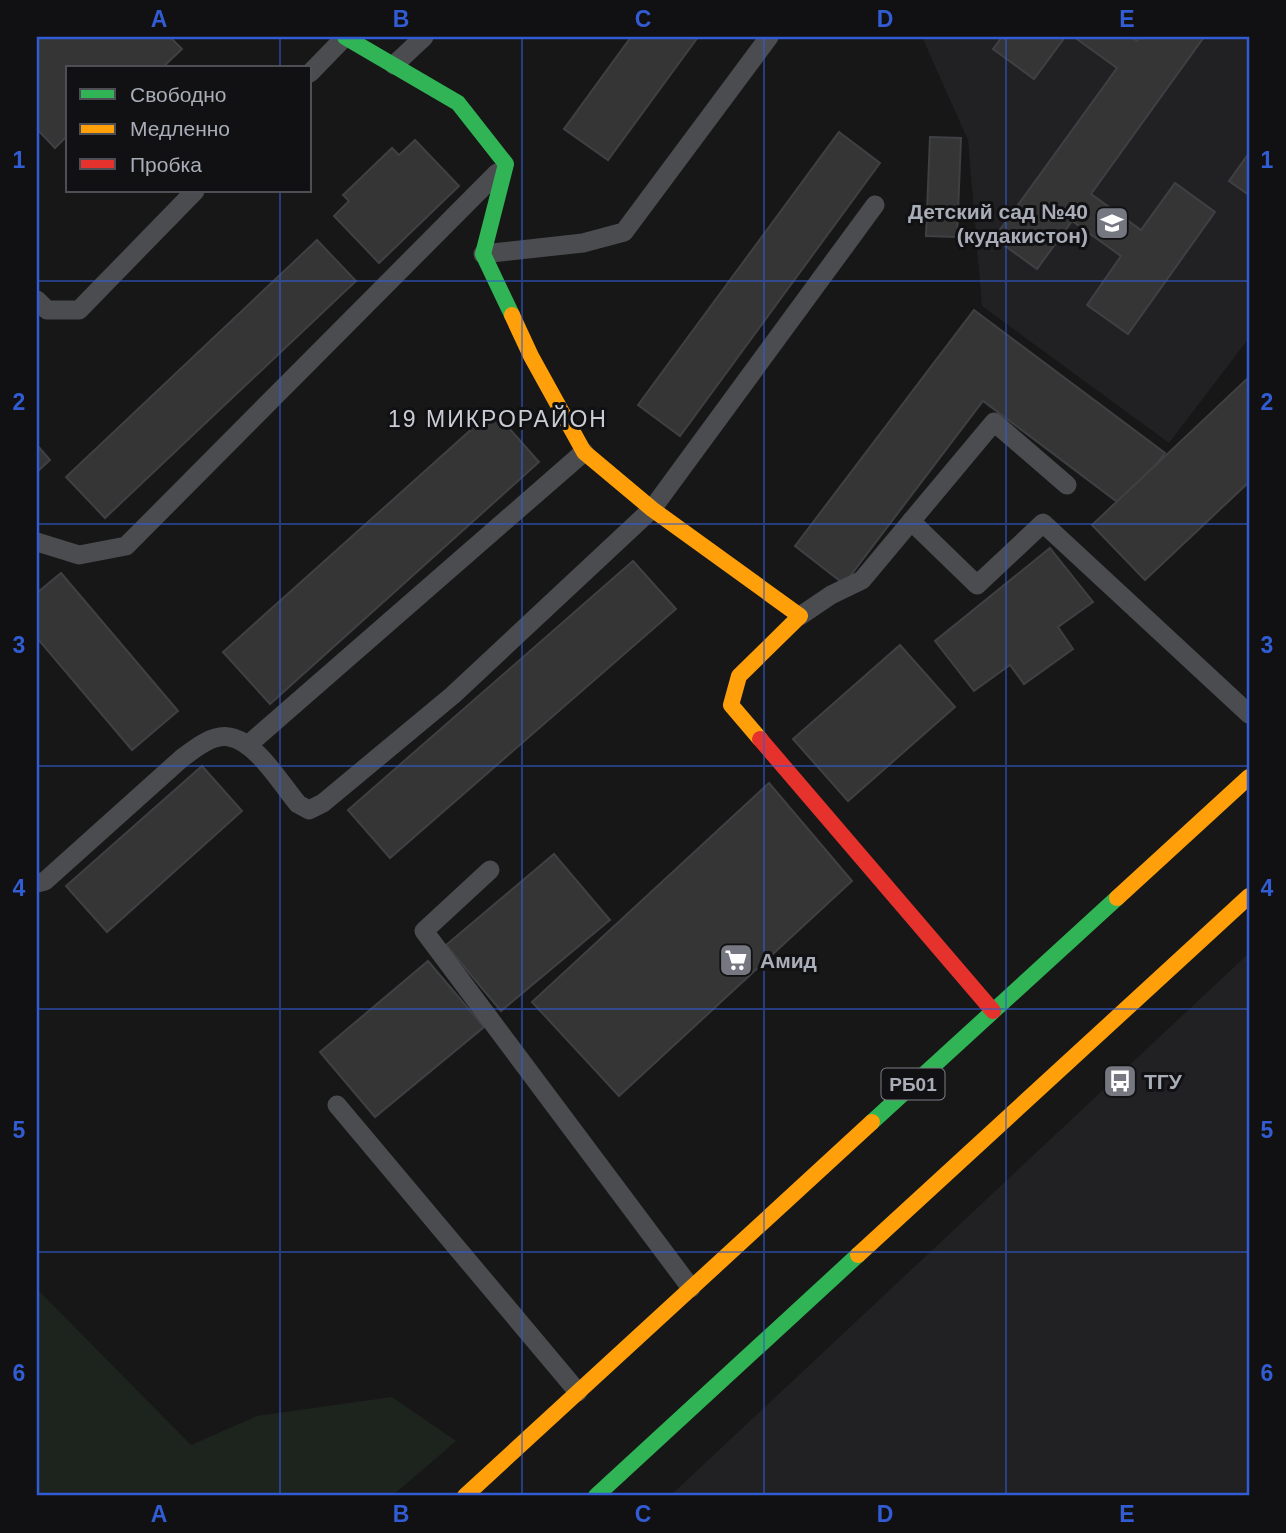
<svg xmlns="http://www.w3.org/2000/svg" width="1286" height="1533" font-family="Helvetica,sans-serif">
<rect width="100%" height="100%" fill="#171717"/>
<g fill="#212123">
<polygon points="922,37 1249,37 1249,338 1169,443 982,306 968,140"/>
<polygon points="1249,953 1249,1496 670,1496"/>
</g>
<polygon fill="#1d241e" points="37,1289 191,1445 257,1416 392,1397 456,1441 392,1496 37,1496"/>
<g fill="#353536" stroke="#3f4043" stroke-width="2">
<polygon points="37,37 170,37 182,49 162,68 68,68 68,135 55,148 37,129"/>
<polygon points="631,37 698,37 608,160 564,129"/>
<polygon points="1002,37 1065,37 1034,79 993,49"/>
<polygon points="1074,37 1131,37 1137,41 1140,37 1204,37 1091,194 1141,230 1175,183 1215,212 1128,334 1087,305 1121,256 1072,221 1037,269 994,238 1117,68"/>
<polygon points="839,132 880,163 680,436 638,405"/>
<polygon points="930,137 961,138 957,237 926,236"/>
<polygon points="415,140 459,186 379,263 334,216 349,201 343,195 392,148 399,155"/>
<polygon points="1249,153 1249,195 1229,181"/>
<polygon points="317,240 356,281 105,518 66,477"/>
<polygon points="974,310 1165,453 1124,507 983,401 844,584 795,546"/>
<polygon points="1249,377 1249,482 1145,580 1092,525"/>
<polygon points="493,410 539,462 270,704 223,652"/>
<polygon points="37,445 50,460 37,472"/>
<polygon points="1050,548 1093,602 1058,627 1073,649 1024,684 1010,665 974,691 935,641"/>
<polygon points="633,561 676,609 390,858 348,810"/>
<polygon points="61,573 178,711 132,750 37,638 37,593"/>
<polygon points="900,645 955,707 848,801 793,739"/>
<polygon points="202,766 242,811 107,932 66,886"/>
<polygon points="769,783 852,881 619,1096 532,1002"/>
<polygon points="554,854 610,920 501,1011 446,945"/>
<polygon points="428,961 484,1027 375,1117 320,1052"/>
</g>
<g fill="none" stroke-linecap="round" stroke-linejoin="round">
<g stroke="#4b4c50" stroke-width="19">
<polyline points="394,65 424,37"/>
<polyline points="310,73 345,37"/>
<polyline points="483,254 583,243 624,232 769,37"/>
<polyline points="37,300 47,310 79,310 195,191"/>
<polyline points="911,521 977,585 1043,523 1249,714"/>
<polyline points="37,542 79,555 126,546 497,173"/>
<polyline points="800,616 831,595 862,580 994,422 1067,485"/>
<polyline points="249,744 584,452"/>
<polyline points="490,870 424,931 691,1288"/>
<path d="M 37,883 L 45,881 L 181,759 C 194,749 212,734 229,737 C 256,741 281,784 298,804 L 309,810 L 323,803 L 453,695 L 652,509 L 875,205"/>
<polyline points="337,1105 578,1392"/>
</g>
<g stroke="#30b455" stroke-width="16">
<polyline points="345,37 458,103 506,164 483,254 512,315"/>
<polyline points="872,1122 1117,898"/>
<polyline points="596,1496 858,1255"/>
</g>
<g stroke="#ff9f0a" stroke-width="16">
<polyline points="512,315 531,356 584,452 652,509 800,616 739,676 731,705 760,739"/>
<polyline points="1117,898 1249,777"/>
<polyline points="858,1255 1249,896"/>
<polyline points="465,1496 872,1122"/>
</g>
<polyline stroke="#e5322d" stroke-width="16" points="760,739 993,1011"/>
</g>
<path fill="none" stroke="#325cd3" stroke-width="2" stroke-opacity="0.55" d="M 280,37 L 280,68M 522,37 L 522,1496M 764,37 L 764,1496M 1006,37 L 1006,1496M 280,191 L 280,1496M 37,281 L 1249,281M 37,524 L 1249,524M 37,766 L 1249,766M 37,1009 L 1249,1009M 37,1252 L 1249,1252"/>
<defs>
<g id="school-square" transform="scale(1.75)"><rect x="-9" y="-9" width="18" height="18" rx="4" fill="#757880" stroke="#111113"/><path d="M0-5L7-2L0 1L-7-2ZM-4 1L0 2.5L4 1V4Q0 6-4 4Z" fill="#fff"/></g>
<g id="supermarket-square" transform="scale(1.75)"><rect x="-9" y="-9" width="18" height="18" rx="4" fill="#757880" stroke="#111113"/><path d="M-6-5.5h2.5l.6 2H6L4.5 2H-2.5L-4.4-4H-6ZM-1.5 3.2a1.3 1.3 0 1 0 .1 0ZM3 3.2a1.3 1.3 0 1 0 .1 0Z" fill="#fff"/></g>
<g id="bus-square" transform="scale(1.75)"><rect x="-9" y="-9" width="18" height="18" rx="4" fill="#757880" stroke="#111113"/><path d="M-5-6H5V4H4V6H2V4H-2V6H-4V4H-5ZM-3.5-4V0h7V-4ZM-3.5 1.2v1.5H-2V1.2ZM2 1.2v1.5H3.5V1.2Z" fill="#fff"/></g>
</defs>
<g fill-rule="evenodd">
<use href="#school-square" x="1112" y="223"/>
<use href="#supermarket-square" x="736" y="960"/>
<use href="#bus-square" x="1120" y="1081"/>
</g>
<g text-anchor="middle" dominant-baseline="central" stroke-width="6" stroke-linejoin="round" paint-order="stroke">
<rect fill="#111113" stroke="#7b7e86" stroke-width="2" x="881.5" y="1068.5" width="63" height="31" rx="5"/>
<g font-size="19" font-weight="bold" fill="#a8adb8">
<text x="913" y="1084">РБ01</text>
</g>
<g font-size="21" font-weight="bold" fill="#a8adb8" stroke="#111113" text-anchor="start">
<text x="1088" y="211" text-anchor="end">Детский сад №40<tspan x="1088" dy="24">(кудакистон)</tspan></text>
<text x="760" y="960">Амид</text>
<text x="1144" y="1081">ТГУ</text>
</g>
<g font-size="23" letter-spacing="2" fill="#c9ccd4" stroke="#111113">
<text x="498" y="419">19 МИКРОРАЙОН</text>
</g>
</g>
<rect width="1286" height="1533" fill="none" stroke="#111113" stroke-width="77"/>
<rect x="66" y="66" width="245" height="126" fill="#111113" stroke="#4d4f55" stroke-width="2"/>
<rect x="80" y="89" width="35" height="10" fill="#30b455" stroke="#4d4f55" stroke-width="2"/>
<text x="130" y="102" font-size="21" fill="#a8adb8">Свободно</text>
<rect x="80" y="124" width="35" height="10" fill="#ff9f0a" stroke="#4d4f55" stroke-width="2"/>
<text x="130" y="136" font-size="21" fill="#a8adb8">Медленно</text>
<rect x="80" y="159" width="35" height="10" fill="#e5322d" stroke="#4d4f55" stroke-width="2"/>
<text x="130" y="172" font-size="21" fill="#a8adb8">Пробка</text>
<rect x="38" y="38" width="1210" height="1456" fill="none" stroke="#325cd3" stroke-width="2.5"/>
<g font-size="23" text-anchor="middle" font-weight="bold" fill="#325cd3">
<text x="159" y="27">A</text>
<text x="401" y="27">B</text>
<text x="643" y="27">C</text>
<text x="885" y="27">D</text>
<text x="1127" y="27">E</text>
<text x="19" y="168">1</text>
<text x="1267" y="168">1</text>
<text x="19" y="410">2</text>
<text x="1267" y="410">2</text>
<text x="19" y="653">3</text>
<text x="1267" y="653">3</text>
<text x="19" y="896">4</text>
<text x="1267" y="896">4</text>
<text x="19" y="1138">5</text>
<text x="1267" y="1138">5</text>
<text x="19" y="1381">6</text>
<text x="1267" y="1381">6</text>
<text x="159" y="1522">A</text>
<text x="401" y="1522">B</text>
<text x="643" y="1522">C</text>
<text x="885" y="1522">D</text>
<text x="1127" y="1522">E</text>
</g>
</svg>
